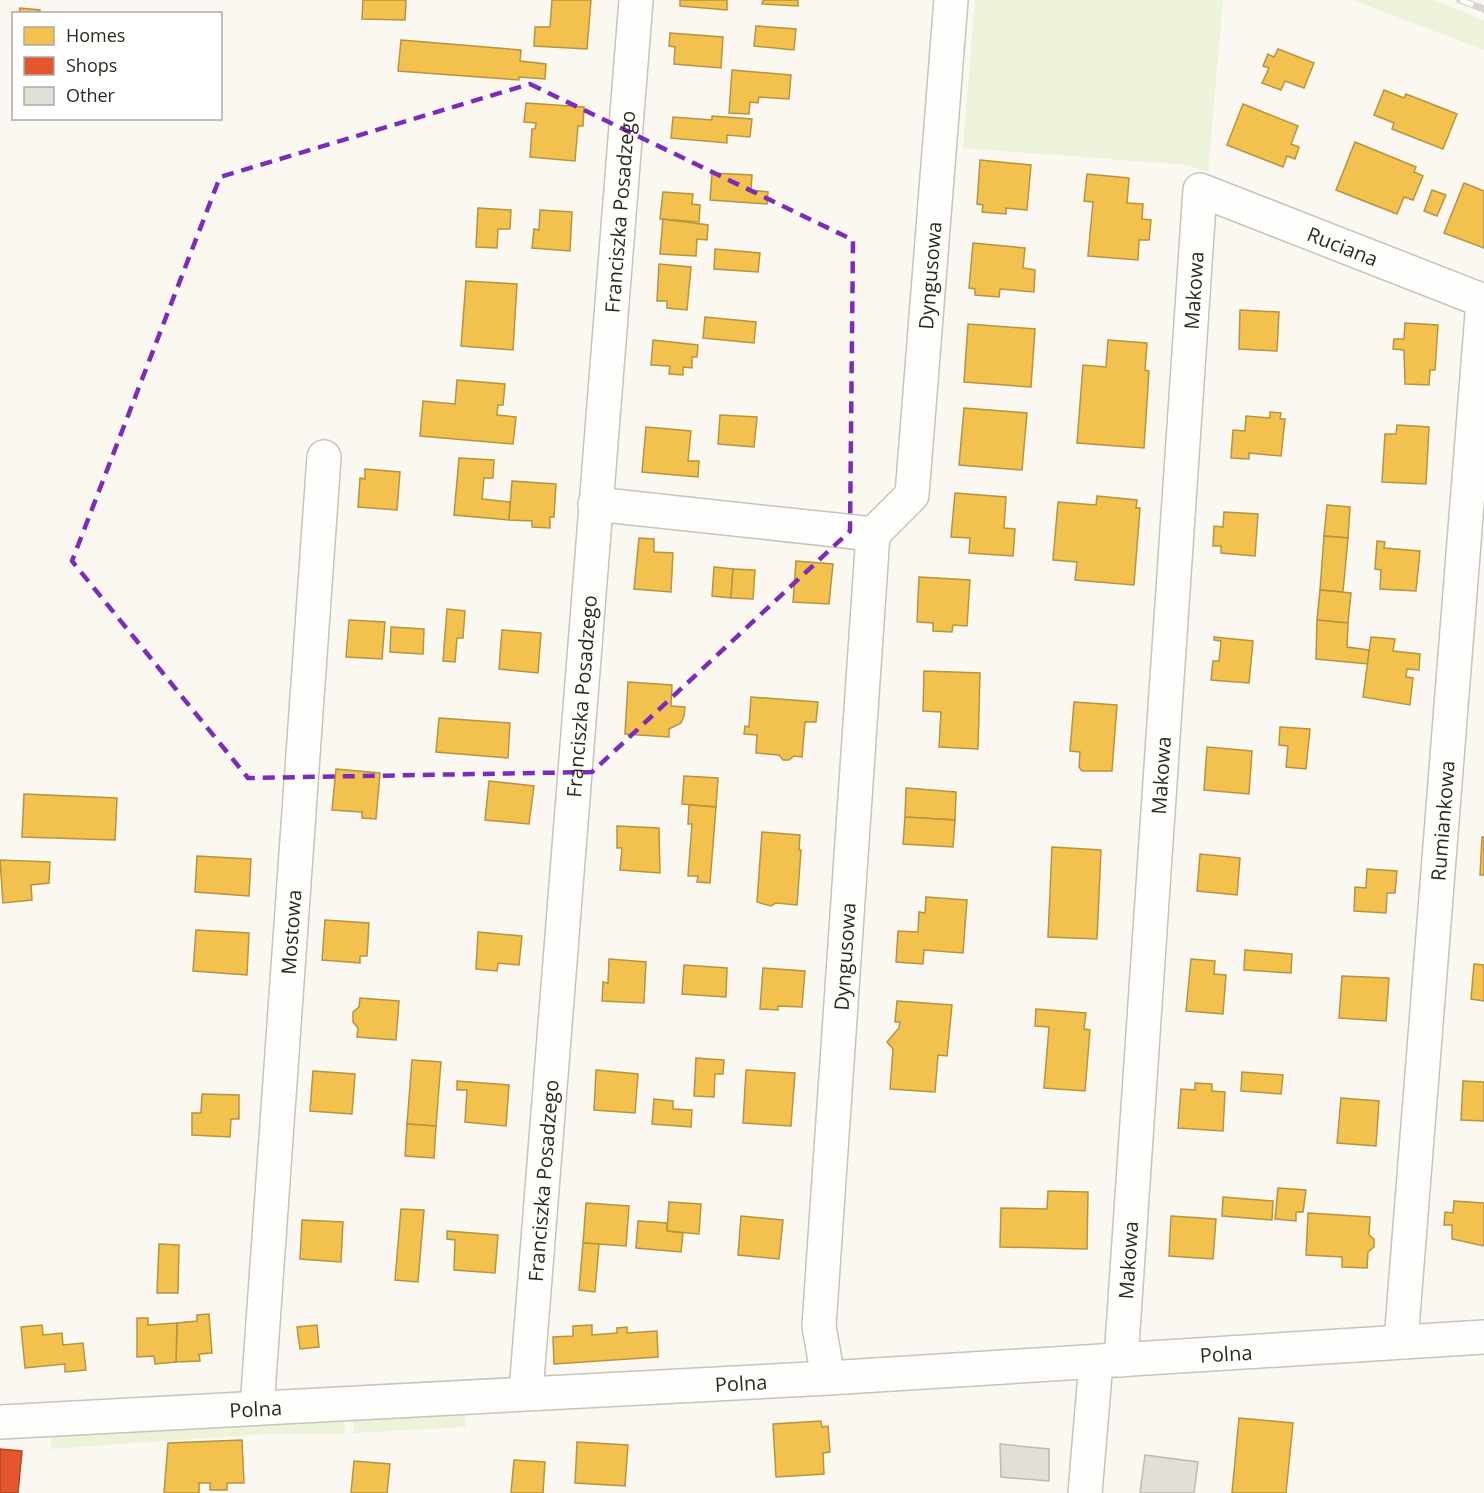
<svg xmlns="http://www.w3.org/2000/svg" width="1484" height="1493" font-family="'Open Sans',sans-serif">
<rect width="100%" height="100%" fill="#faf8f1"/>
<g fill="#edf2da">
<polygon points="975,0 1223,0 1208,172 1187,165 963,148"/>
<polygon points="1353,0 1433,0 1484,20 1484,50"/>
<polygon points="465,1411 466,1427 353,1433 355,1416"/>
<polygon points="344,1418 345,1434 268,1434 51,1449 52,1436"/>
</g>
<g fill="#f2c14e" stroke="#b7943f" stroke-width="1.5">
<polygon points="363,0 406,0 405,20 362,19"/>
<polygon points="552,0 591,0 587,49 534,46 535,27 550,27"/>
<polygon points="680,0 727,0 727,10 680,6"/>
<polygon points="763,0 798,0 798,6 762,4"/>
<polygon points="20,8 40,10 39,12 57,14 19,14"/>
<polygon points="756,26 796,29 794,50 754,46"/>
<polygon points="670,33 723,37 721,68 674,64 675,47 669,46"/>
<polygon points="401,40 521,50 520,61 546,64 545,79 519,77 519,80 398,71"/>
<polygon points="1278,49 1314,63 1304,88 1285,81 1281,90 1262,83 1269,68 1263,66 1268,54 1274,57"/>
<polygon points="732,70 791,75 789,99 759,97 758,103 750,102 749,114 729,113"/>
<polygon points="1384,90 1404,98 1406,94 1457,114 1443,149 1392,129 1394,123 1374,115"/>
<polygon points="526,103 584,107 583,126 578,126 575,161 530,157 532,129 535,129 536,123 524,122"/>
<polygon points="1243,104 1298,126 1291,144 1299,147 1295,159 1287,156 1283,167 1227,145"/>
<polygon points="712,116 752,119 750,137 727,135 727,143 671,138 673,117 712,120"/>
<polygon points="1355,142 1416,167 1414,172 1423,176 1413,200 1404,197 1397,214 1336,190"/>
<polygon points="980,160 1031,165 1027,210 1006,208 1006,214 982,212 983,205 977,204"/>
<polygon points="712,173 752,175 751,190 768,192 767,204 710,200"/>
<polygon points="1087,174 1129,178 1127,203 1143,204 1142,219 1151,220 1149,240 1139,240 1138,260 1088,256 1093,202 1084,201"/>
<polygon points="1464,183 1484,191 1484,248 1444,233"/>
<polygon points="1432,190 1446,195 1437,216 1424,211"/>
<polygon points="663,192 693,194 692,204 700,205 699,222 660,219"/>
<polygon points="478,208 511,210 510,229 498,229 497,248 476,247"/>
<polygon points="540,210 572,212 570,251 532,248 534,229 539,230"/>
<polygon points="663,219 708,225 707,240 697,239 696,256 660,254"/>
<polygon points="973,243 1025,248 1023,268 1035,270 1034,292 1000,289 999,297 975,295 975,289 969,288"/>
<polygon points="715,249 760,253 758,272 714,269"/>
<polygon points="659,264 691,267 687,310 667,308 667,301 657,301"/>
<polygon points="466,281 517,284 513,350 461,346"/>
<polygon points="1240,310 1279,312 1277,351 1239,349"/>
<polygon points="705,317 756,322 754,343 703,338"/>
<polygon points="1405,323 1438,325 1435,370 1430,370 1429,385 1405,384 1404,350 1393,349 1394,339 1404,339"/>
<polygon points="968,324 1035,329 1031,387 964,382"/>
<polygon points="653,340 698,345 697,357 692,357 692,368 683,367 683,375 669,374 670,366 651,365"/>
<polygon points="1108,340 1147,343 1145,370 1149,371 1144,448 1077,443 1083,365 1106,367"/>
<polygon points="457,380 505,384 503,405 498,405 497,415 516,417 513,444 420,436 423,401 455,404"/>
<polygon points="964,408 1027,413 1022,470 959,465"/>
<polygon points="1270,412 1281,413 1280,419 1285,419 1281,456 1249,453 1249,459 1231,458 1233,430 1245,431 1246,416 1270,418"/>
<polygon points="720,415 757,417 754,447 718,444"/>
<polygon points="1397,425 1429,427 1426,484 1382,482 1385,434 1396,434"/>
<polygon points="646,427 691,431 688,461 699,461 698,477 642,472"/>
<polygon points="459,458 494,460 493,478 484,478 482,499 510,502 509,520 454,515"/>
<polygon points="365,469 400,472 397,510 358,507 360,478 365,479"/>
<polygon points="512,481 556,484 554,517 550,517 550,528 532,527 532,521 509,520"/>
<polygon points="955,493 1006,497 1004,528 1015,529 1013,556 969,553 970,538 951,537"/>
<polygon points="1097,496 1137,500 1136,508 1140,508 1134,585 1075,580 1077,562 1053,560 1058,502 1096,505"/>
<polygon points="1327,505 1350,507 1348,538 1324,536"/>
<polygon points="1224,512 1258,514 1255,556 1221,553 1221,546 1213,546 1214,526 1223,527"/>
<polygon points="1324,536 1348,538 1343,592 1320,590"/>
<polygon points="639,538 654,539 654,552 673,553 671,592 634,589"/>
<polygon points="1377,541 1385,542 1384,548 1420,551 1416,591 1380,589 1381,570 1375,569"/>
<polygon points="796,561 833,564 829,604 793,602"/>
<polygon points="714,567 733,569 731,598 712,596"/>
<polygon points="733,569 755,570 753,599 731,598"/>
<polygon points="919,577 970,580 967,626 953,625 952,632 933,631 933,623 917,622"/>
<polygon points="1320,590 1351,593 1348,623 1317,620"/>
<polygon points="447,609 465,611 463,638 457,638 455,662 443,661"/>
<polygon points="349,620 385,622 382,659 346,657"/>
<polygon points="1317,620 1348,623 1347,647 1369,650 1368,664 1316,659"/>
<polygon points="391,627 424,629 423,654 390,652"/>
<polygon points="502,630 541,633 538,673 499,669"/>
<polygon points="1214,637 1253,641 1249,683 1211,680 1213,661 1219,661 1221,641 1214,640"/>
<polygon points="1371,637 1395,639 1393,651 1420,654 1419,670 1407,669 1406,677 1413,678 1410,705 1363,697"/>
<polygon points="924,671 980,673 978,749 939,747 941,712 923,711"/>
<polygon points="628,682 672,685 671,706 685,707 684,716 681,723 669,729 669,737 625,734"/>
<polygon points="751,697 818,702 816,722 805,722 802,757 794,756 789,760 783,760 779,755 756,753 757,735 744,734 745,726 749,727"/>
<polygon points="1074,702 1117,705 1112,771 1082,771 1079,767 1080,752 1070,751"/>
<polygon points="439,718 510,723 508,758 436,752"/>
<polygon points="1280,727 1310,729 1306,769 1286,767 1288,746 1279,745"/>
<polygon points="1207,747 1252,751 1249,794 1204,790"/>
<polygon points="336,769 380,773 376,819 362,818 362,812 332,810"/>
<polygon points="684,776 718,778 716,807 682,804"/>
<polygon points="489,781 534,786 529,824 485,820"/>
<polygon points="906,788 956,792 955,820 905,817"/>
<polygon points="24,794 117,798 115,840 22,837"/>
<polygon points="689,805 716,807 710,883 697,882 698,876 688,876 692,824 688,824"/>
<polygon points="905,817 955,820 953,847 903,844"/>
<polygon points="617,826 659,828 660,873 620,870 622,848 617,848"/>
<polygon points="762,832 800,835 799,850 801,850 797,905 776,903 771,906 757,902"/>
<polygon points="1482,837 1484,837 1484,875 1480,875"/>
<polygon points="1052,847 1101,850 1097,939 1048,937"/>
<polygon points="1200,854 1240,858 1237,895 1197,891"/>
<polygon points="197,856 251,859 249,896 195,892"/>
<polygon points="0,860 50,862 49,883 31,885 32,900 3,903"/>
<polygon points="1367,869 1397,871 1395,893 1387,893 1386,913 1354,911 1355,887 1366,888"/>
<polygon points="926,897 967,900 963,953 924,950 923,964 896,962 898,931 918,932 919,912 925,913"/>
<polygon points="325,920 369,923 367,956 360,956 360,963 322,960"/>
<polygon points="196,930 249,933 247,975 193,971"/>
<polygon points="478,932 522,936 519,965 498,963 497,971 476,969"/>
<polygon points="1245,950 1292,954 1291,973 1244,970"/>
<polygon points="609,959 646,962 644,1003 602,1001 603,982 608,983"/>
<polygon points="1191,959 1215,961 1214,974 1226,975 1223,1014 1186,1011"/>
<polygon points="1474,964 1484,965 1484,1001 1471,999"/>
<polygon points="684,965 727,968 726,997 682,994"/>
<polygon points="763,968 805,971 802,1007 778,1006 778,1010 760,1009"/>
<polygon points="1342,976 1389,978 1386,1021 1339,1018"/>
<polygon points="360,998 399,1001 396,1040 357,1037 358,1028 353,1022 353,1012 359,1007"/>
<polygon points="897,1001 952,1005 947,1056 938,1055 935,1092 890,1089 893,1049 887,1042 899,1028 900,1022 895,1022"/>
<polygon points="1036,1009 1086,1013 1084,1029 1090,1030 1085,1091 1044,1088 1049,1027 1035,1026"/>
<polygon points="696,1058 724,1060 723,1074 715,1074 714,1097 694,1096"/>
<polygon points="412,1060 441,1062 436,1126 407,1124"/>
<polygon points="596,1070 638,1074 635,1113 594,1110"/>
<polygon points="746,1070 795,1073 791,1126 743,1123"/>
<polygon points="313,1071 355,1074 352,1114 310,1111"/>
<polygon points="1242,1072 1283,1075 1281,1094 1241,1091"/>
<polygon points="457,1081 509,1085 506,1126 465,1122 467,1090 457,1090"/>
<polygon points="1463,1081 1484,1082 1484,1121 1461,1120"/>
<polygon points="1195,1083 1212,1084 1212,1091 1225,1092 1223,1131 1178,1128 1181,1089 1195,1090"/>
<polygon points="202,1094 239,1095 239,1119 231,1119 230,1137 192,1135 192,1113 201,1113"/>
<polygon points="1341,1098 1379,1101 1376,1146 1337,1143"/>
<polygon points="654,1099 673,1101 673,1109 692,1110 691,1127 652,1124"/>
<polygon points="407,1124 436,1126 434,1158 405,1156"/>
<polygon points="1278,1188 1306,1190 1303,1212 1296,1212 1296,1221 1275,1219"/>
<polygon points="1048,1191 1088,1192 1087,1249 1000,1247 1001,1208 1047,1209"/>
<polygon points="1223,1197 1273,1201 1272,1220 1222,1216"/>
<polygon points="1454,1201 1484,1203 1484,1246 1452,1239 1452,1225 1444,1225 1445,1212 1453,1213"/>
<polygon points="669,1202 701,1204 699,1234 667,1231"/>
<polygon points="586,1203 629,1206 626,1246 583,1243"/>
<polygon points="401,1209 424,1210 418,1282 395,1280"/>
<polygon points="1308,1213 1370,1217 1369,1235 1374,1239 1374,1247 1368,1252 1367,1268 1342,1267 1342,1257 1306,1255"/>
<polygon points="741,1216 783,1220 779,1259 738,1255"/>
<polygon points="1171,1216 1216,1219 1213,1259 1169,1256"/>
<polygon points="302,1220 343,1222 341,1262 300,1259"/>
<polygon points="638,1221 667,1223 667,1231 683,1233 681,1252 636,1248"/>
<polygon points="447,1231 498,1235 495,1273 454,1270 455,1240 447,1239"/>
<polygon points="583,1243 599,1244 595,1292 579,1290"/>
<polygon points="159,1244 179,1245 178,1293 157,1293"/>
<polygon points="209,1314 212,1353 199,1354 200,1361 176,1362 177,1323 197,1321 197,1315"/>
<polygon points="137,1318 148,1318 148,1325 177,1323 176,1362 155,1364 154,1356 137,1357"/>
<polygon points="42,1325 43,1335 62,1333 63,1345 83,1343 86,1370 65,1372 65,1364 25,1368 21,1327"/>
<polygon points="317,1325 319,1347 300,1349 297,1327"/>
<polygon points="592,1325 592,1335 617,1333 617,1328 627,1327 627,1333 657,1331 658,1357 554,1364 553,1337 573,1336 573,1326"/>
<polygon points="1239,1418 1293,1423 1286,1493 1232,1493"/>
<polygon points="821,1421 822,1427 828,1426 830,1452 823,1453 824,1474 776,1477 773,1424"/>
<polygon points="242,1440 244,1483 227,1483 227,1490 210,1490 210,1483 199,1483 199,1493 164,1493 168,1443"/>
<polygon points="577,1442 628,1445 625,1486 575,1483"/>
<polygon points="514,1460 545,1462 543,1493 511,1493"/>
<polygon points="354,1461 390,1464 387,1493 351,1493"/>
</g>
<polygon fill="#e4572e" stroke="#ad4a29" stroke-width="1.5" points="0,1449 22,1451 18,1493 0,1493"/>
<g fill="#e2e0d6" stroke="#bcbab1" stroke-width="1.5">
<polygon points="1000,1444 1049,1449 1049,1481 1001,1477"/>
<polygon points="1145,1455 1198,1462 1194,1493 1140,1493"/>
</g>
<g fill="none" stroke-linecap="round" stroke-linejoin="round">
<g stroke="#c6c4bb" stroke-width="36">
<g id="minor">
<polyline points="595,504 873,534"/>
<path id="s1" d="M 1401,1341 L 1483,301"/>
<path id="s2" d="M 1121,1360 L 1200,190 L 1484,301"/>
<path id="s3" d="M 828,1378 L 819,1326 L 873,534 L 912,495 L 951,0"/>
<path id="s4" d="M 526,1392 L 636,0"/>
<path id="s5" d="M 257,1408 L 324,457"/>
<path id="s6" d="M 0,1422 L 828,1378 L 1484,1337"/>
<polyline points="1085,1493 1096,1362"/>
</g>
</g>
<use href="#minor" stroke="#fefefd" stroke-width="33"/>
<g stroke="#d6d5d2" stroke-width="7">
<polyline id="rail" points="1460,0 1484,9"/>
</g>
<use href="#rail" stroke="#fff" stroke-width="4.5" stroke-dasharray="14" stroke-linecap="butt"/>
</g>
<path fill="none" stroke="#7b2cbf" stroke-width="4.5" stroke-dasharray="12 8" stroke-linejoin="round" d="M 530,84 L 853,240 L 850,531 L 592,772 L 248,778 L 72,561 L 220,177 Z"/>
<g text-anchor="middle" dominant-baseline="central" stroke-width="6" stroke-linejoin="round" paint-order="stroke">
<g font-size="20" fill="#2d2a1d" stroke="#fff">
<text stroke="none"><textPath href="#s4" startOffset="1184">Franciszka Posadzego</textPath></text>
<text stroke="none"><textPath href="#s2" startOffset="1326">Ruciana</textPath></text>
<text stroke="none"><textPath href="#s3" startOffset="1122">Dyngusowa</textPath></text>
<text stroke="none"><textPath href="#s2" startOffset="1072">Makowa</textPath></text>
<text stroke="none"><textPath href="#s4" startOffset="698">Franciszka Posadzego</textPath></text>
<text stroke="none"><textPath href="#s2" startOffset="586">Makowa</textPath></text>
<text stroke="none"><textPath href="#s1" startOffset="522">Rumiankowa</textPath></text>
<text stroke="none"><textPath href="#s5" startOffset="477">Mostowa</textPath></text>
<text stroke="none"><textPath href="#s3" startOffset="423">Dyngusowa</textPath></text>
<text stroke="none"><textPath href="#s4" startOffset="212">Franciszka Posadzego</textPath></text>
<text stroke="none"><textPath href="#s2" startOffset="100">Makowa</textPath></text>
<text stroke="none"><textPath href="#s6" startOffset="1228">Polna</textPath></text>
<text stroke="none"><textPath href="#s6" startOffset="742">Polna</textPath></text>
<text stroke="none"><textPath href="#s6" startOffset="256">Polna</textPath></text>
</g>
</g>
<rect x="12" y="12" width="210" height="108" fill="#ffffff" stroke="#abaaa5" stroke-width="1.5"/>
<rect x="24" y="27" width="30" height="18" fill="#f2c14e" stroke="#abaaa5" stroke-width="1.5"/>
<text x="66" y="42" font-size="18" fill="#2d2a1d">Homes</text>
<rect x="24" y="57" width="30" height="18" fill="#e4572e" stroke="#abaaa5" stroke-width="1.5"/>
<text x="66" y="72" font-size="18" fill="#2d2a1d">Shops</text>
<rect x="24" y="87" width="30" height="18" fill="#e2e0d6" stroke="#abaaa5" stroke-width="1.5"/>
<text x="66" y="102" font-size="18" fill="#2d2a1d">Other</text>
</svg>
